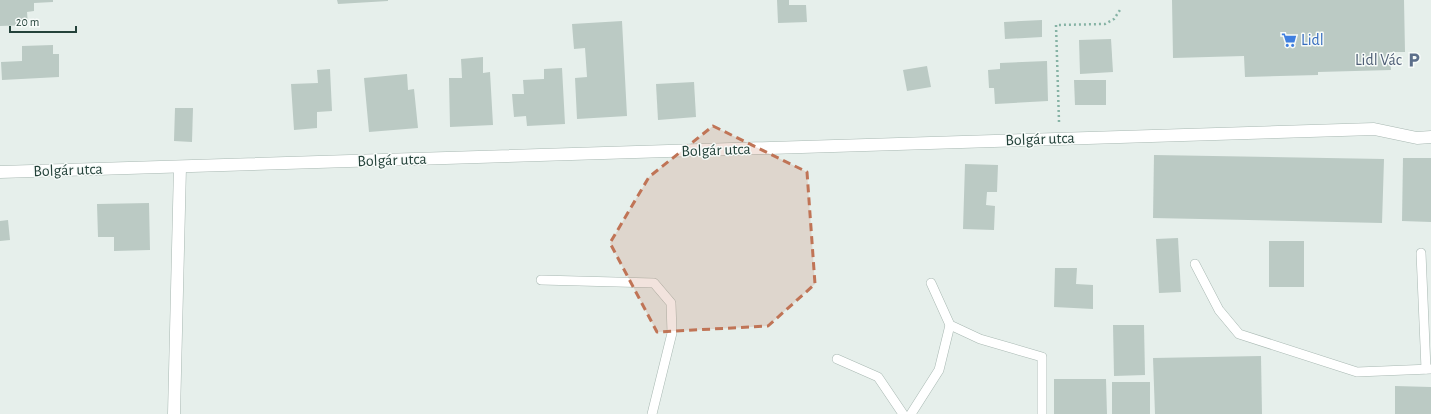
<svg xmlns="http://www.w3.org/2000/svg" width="1431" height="414" font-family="'Alegreya Sans',sans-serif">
<rect width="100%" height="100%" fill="#e6efeb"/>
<g fill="#bbcac4">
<polygon points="0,0 53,0 53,2 34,3 34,11 27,12 28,25 0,26"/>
<polygon points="337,0 388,0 388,1 338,4"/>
<polygon points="777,0 789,0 789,5 806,5 807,22 778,23"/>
<polygon points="1172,0 1404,0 1405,52 1390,52 1391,70 1318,72 1318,75 1245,77 1244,56 1173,58"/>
<polygon points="1042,20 1042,37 1005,39 1004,22"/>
<polygon points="622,21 627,116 577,119 575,78 587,77 585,48 574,49 572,24"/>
<polygon points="1111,39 1113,72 1080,74 1079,40"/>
<polygon points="53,45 53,54 59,54 59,77 2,80 1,62 22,61 22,46"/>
<polygon points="483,57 483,73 490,72 493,125 450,127 449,78 462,78 461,59"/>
<polygon points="1047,61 1048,101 995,104 994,88 989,88 988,70 1000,69 1000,63"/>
<polygon points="927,66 931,87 907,91 903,70"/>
<polygon points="562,68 565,124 527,126 526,116 514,117 512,94 524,94 523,80 544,79 544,69"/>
<polygon points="330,69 332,111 317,112 317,128 294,130 291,84 318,83 317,70"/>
<polygon points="407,74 408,90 414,89 418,128 369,132 364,78"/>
<polygon points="1074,80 1106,80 1106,105 1075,105"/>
<polygon points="694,82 696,117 658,120 656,84"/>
<polygon points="175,108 193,108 192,142 174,141"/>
<polygon points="1154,155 1384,159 1382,223 1153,218"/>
<polygon points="1403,158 1431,158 1431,222 1402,221"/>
<polygon points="965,164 998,165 997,192 987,192 986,205 995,206 994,230 963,229"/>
<polygon points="149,203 150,250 114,251 114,237 98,237 97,204"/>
<polygon points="8,220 10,240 0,241 0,221"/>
<polygon points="1178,238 1181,292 1159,293 1156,239"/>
<rect x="1269" y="241" width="35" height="46"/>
<polygon points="1055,268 1077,268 1076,284 1093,285 1093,309 1054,307"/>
<polygon points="1113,325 1144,325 1145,375 1114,376"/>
<polygon points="1261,356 1262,414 1155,414 1153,358"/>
<polygon points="1054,379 1106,379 1107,414 1054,414"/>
<rect x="1112" y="382" width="38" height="32"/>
<polygon points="1395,386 1431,387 1431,414 1395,414"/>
</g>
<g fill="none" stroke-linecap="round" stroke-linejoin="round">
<g stroke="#a8b8b2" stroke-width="10">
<g id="lane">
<polyline points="1421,253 1426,369"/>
<polyline points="1195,264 1219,310 1239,334 1357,372 1431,369"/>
<polyline points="541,280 654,283 671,303 672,333 652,414"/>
<polyline points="931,283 950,325 980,339 1042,357 1042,414"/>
<polyline points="837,359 878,377 903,414"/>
<polyline points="911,414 939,370 950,325"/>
</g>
</g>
<g stroke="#a8b8b2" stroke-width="13">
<g id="street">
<polyline points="0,172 1374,129 1417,138 1431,137"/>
<polyline points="174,414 180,167"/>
</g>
</g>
<polyline stroke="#86b3a5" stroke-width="2.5" stroke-dasharray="2 3" stroke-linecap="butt" points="1059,122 1056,25 1105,24 1114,19 1120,10"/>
<use href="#lane" stroke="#fff" stroke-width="9"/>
<use href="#street" stroke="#fff" stroke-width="12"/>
</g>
<path fill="#c07456" fill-opacity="0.2" stroke="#c07456" stroke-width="3" stroke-dasharray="8 5" stroke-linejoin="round" d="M 713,126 L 807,172 L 815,284 L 768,326 L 657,332 L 610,243 L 649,177 Z"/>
<defs>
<g id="supermarket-bare" transform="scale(1.2)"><path d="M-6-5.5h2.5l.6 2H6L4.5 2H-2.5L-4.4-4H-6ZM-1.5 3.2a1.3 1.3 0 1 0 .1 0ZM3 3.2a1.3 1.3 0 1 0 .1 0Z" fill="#3f7fe0" stroke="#f7fbf9" stroke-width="2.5" paint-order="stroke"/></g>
<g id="parking-bare" transform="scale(1.2)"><path d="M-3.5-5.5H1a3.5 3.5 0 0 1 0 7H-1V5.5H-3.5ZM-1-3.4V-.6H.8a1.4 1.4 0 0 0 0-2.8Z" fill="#5c6f8a" stroke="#f7fbf9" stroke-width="2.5" paint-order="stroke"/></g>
</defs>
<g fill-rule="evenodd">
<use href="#supermarket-bare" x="1289" y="40"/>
<use href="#parking-bare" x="1414" y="60"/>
</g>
<g text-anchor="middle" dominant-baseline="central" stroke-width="3" stroke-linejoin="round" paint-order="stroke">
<g font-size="16" fill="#366cbe" stroke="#f7fbf9" text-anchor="start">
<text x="1301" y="40">Lidl</text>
</g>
<g font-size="16" fill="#4e5e75" stroke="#f7fbf9" text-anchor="end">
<text x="1402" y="60">Lidl Vác</text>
</g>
<g font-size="16" fill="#24423a" stroke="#f7fbf9">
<text transform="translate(1040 139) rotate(-2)">Bolgár utca</text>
<text transform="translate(716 150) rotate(-2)">Bolgár utca</text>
<text transform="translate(392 160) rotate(-2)">Bolgár utca</text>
<text transform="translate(68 170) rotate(-2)">Bolgár utca</text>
</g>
</g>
<path d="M10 26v6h66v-6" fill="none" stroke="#24423a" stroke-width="2"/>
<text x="16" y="26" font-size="12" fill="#24423a" stroke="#f7fbf9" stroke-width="3" paint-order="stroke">20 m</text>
</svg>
